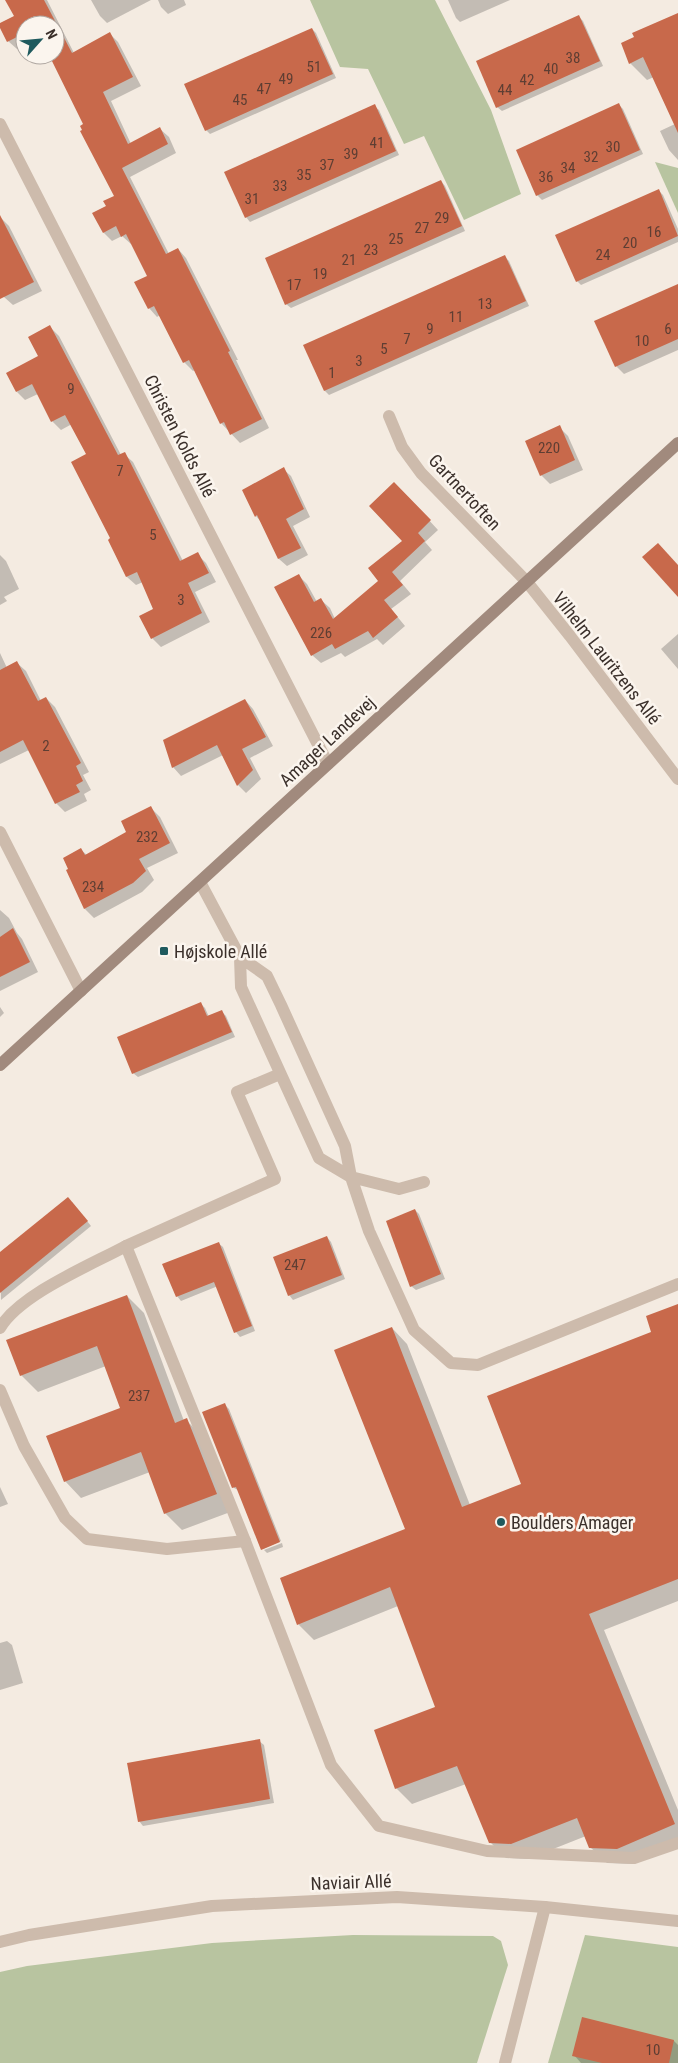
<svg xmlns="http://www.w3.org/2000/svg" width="678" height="2063" font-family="'Roboto Condensed',sans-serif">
<rect width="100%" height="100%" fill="#f4ebe1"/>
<g fill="#b8c4a0">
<polygon points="310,0 435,0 491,110 521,194 464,220 424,136 404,144 368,69 340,67"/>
<polygon points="655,162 678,168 678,213"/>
<polygon points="353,1935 493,1936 501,1941 508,1965 477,2063 0,2063 0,1972 27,1966 212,1943"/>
<polygon points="585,1935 678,1947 678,2063 548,2063"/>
</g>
<g fill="#0003">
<polygon points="7,0 47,0 74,53 110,34 118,42 141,86 111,101 131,144 160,129 169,137 176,153 130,177 169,254 178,249 186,258 238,360 236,360 269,428 240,443 221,423 195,370 193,371 184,362 160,315 157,317 149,308 149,276 132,244 131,244 122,236 112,241 104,233 107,207 116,196 85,125 50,55 55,55 55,25 25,25 25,45 17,49 8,41 0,25 15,17"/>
<polygon points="91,0 151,0 107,23 100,16"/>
<polygon points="158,0 184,0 186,5 168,14 161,7"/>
<polygon points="448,0 510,0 460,22 456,18"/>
<polygon points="579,17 583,21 603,66 502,111 497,107"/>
<polygon points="678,17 678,160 669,150 660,131 675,124 654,77 647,80 630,63"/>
<polygon points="312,29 316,33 336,78 210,134 206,130"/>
<polygon points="619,105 623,109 643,154 542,200 537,195"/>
<polygon points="374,106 379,110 399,155 250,222 246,217"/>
<polygon points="441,181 445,186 465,231 291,308 286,304"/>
<polygon points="659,191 663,195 678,229 678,242 581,285 577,281"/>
<polygon points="0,217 9,226 42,291 13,305 4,297 0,289"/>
<polygon points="504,256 509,261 529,306 329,395 325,391 305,346"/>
<polygon points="678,285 678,350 624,374 616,366"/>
<polygon points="50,327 59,336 121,455 124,454 133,462 183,561 197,554 206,563 216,582 195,592 210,622 161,647 152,638 155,609 143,582 136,585 127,577 109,540 111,539 87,455 72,424 61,430 52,421 38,394 25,400 17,392 40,356"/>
<polygon points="559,427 568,436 583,470 550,484 541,475 526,441"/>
<polygon points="283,469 291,476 310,517 293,526 308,555 287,566 279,559 261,522 256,516"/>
<polygon points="403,492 438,530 425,542 432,550 400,581 411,594 391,609 405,626 383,645 377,639 345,657 341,653 321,663 312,655 298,575 307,584 317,602 321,600 330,608 335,619 380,581 404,541"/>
<polygon points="0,555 6,561 19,589 4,597 7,601 0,605"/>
<polygon points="678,634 678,669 661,649"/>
<polygon points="0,653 7,668 17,663 26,671 41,701 46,698 55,707 89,772 83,775 91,790 84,794 87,801 65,812 56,803 29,750 0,764"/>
<polygon points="245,700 253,709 273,746 250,758 261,779 246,793 238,785 223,755 181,776 173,767"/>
<polygon points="151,808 160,817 178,853 147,868 154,880 142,892 94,918 85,909 68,871 81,850 87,855 128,833"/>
<polygon points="0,910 9,918 17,933 22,939 38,972 0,991"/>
<polygon points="201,1004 205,1008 209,1017 222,1012 226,1016 235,1037 138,1077 133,1073"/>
<polygon points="0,1007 4,1013 0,1017"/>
<polygon points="72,1202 91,1226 1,1300 0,1254"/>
<polygon points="415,1210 419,1214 445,1279 416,1290 411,1286"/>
<polygon points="327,1237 331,1242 345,1279 293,1300 289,1295"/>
<polygon points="218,1243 223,1247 255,1331 240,1337 236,1332 218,1286 181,1301 177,1296"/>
<polygon points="127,1296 144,1313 184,1421 186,1420 203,1437 233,1511 182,1530 165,1513 150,1472 81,1498 65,1481 122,1409 106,1366 38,1392 21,1375"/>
<polygon points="678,1305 678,1601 604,1630 678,1810 678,1845 634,1864 607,1863 590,1847 586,1836 528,1859 506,1858 490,1842 466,1784 412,1804 396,1788 437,1707 398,1606 314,1640 299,1625 281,1578 407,1530 392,1328 407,1344 470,1505 523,1485"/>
<polygon points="225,1405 229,1409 281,1541 263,1549 240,1491 234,1488"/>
<polygon points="0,1487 8,1504 0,1507"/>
<polygon points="282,1543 283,1547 267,1553 264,1550"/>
<polygon points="7,1641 12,1645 23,1683 0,1690 0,1643"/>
<polygon points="259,1741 264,1745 274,1803 143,1826 139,1821"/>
<polygon points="583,2018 674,2041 678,2045 678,2063 581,2063 574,2055"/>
</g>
<g fill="#c8694b">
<polygon points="5,0 44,0 72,53 110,32 133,77 103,92 128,144 160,127 168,144 122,168 166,254 178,248 230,351 228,352 262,419 230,435 224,422 220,424 189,360 183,363 154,306 148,309 134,282 147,276 126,234 121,237 116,226 103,233 92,213 106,206 103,201 114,196 80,131 82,130 80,126 83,124 49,55 55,55 55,25 25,25 25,33 7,42 0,28 0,23 14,16"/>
<polygon points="678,13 678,133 643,57 629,64 621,43 634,37 632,33"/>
<polygon points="579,15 600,61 496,108 476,61"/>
<polygon points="312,28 333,74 205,131 184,84"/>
<polygon points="619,103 640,150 536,196 516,150"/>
<polygon points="375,104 396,151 245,218 224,172"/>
<polygon points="441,180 462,226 285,305 265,258"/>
<polygon points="659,189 678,236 576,282 555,235"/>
<polygon points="0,215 34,282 0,299"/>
<polygon points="505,255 526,301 324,391 303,345"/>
<polygon points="678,284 678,339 615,367 594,321"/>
<polygon points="50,325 118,455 125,452 180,561 198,552 209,573 188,583 202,613 151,639 139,616 153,609 137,572 126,577 108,540 110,538 71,462 86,454 65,415 51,422 32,384 16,392 6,373 38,356 28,337"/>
<polygon points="560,425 575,460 540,476 525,441"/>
<polygon points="284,467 304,509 286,519 301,548 278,559 257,515 255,517 242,490"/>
<polygon points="394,482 431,520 418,533 425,541 392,572 403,585 384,600 398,617 373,638 368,631 335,649 332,644 311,656 274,587 299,574 314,602 321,598 333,619 378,581 368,568 402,541 369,506"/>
<polygon points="658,543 678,565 678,597 642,557"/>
<polygon points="17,661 38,701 46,697 81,763 76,766 83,781 76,785 80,792 55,804 23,740 0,752 0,670"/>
<polygon points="245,699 266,737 242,749 253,770 237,786 217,745 172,768 163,740"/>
<polygon points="151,806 170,843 139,859 146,871 133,883 84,909 66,870 68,869 63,858 81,848 85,855 126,832 121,821"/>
<polygon points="13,928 30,962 0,977 0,937"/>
<polygon points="201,1002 207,1016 222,1010 232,1032 132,1074 117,1037"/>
<polygon points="68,1197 88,1221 0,1293 0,1252"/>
<polygon points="415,1209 441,1274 410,1287 386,1221"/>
<polygon points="327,1236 342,1275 288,1296 273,1257"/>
<polygon points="219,1242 252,1326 234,1333 214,1282 176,1297 162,1264"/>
<polygon points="127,1295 175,1423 187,1418 217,1494 164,1514 141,1452 64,1482 46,1436 120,1408 97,1346 20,1376 6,1340"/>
<polygon points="678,1304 678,1579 589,1614 675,1824 617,1849 589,1848 577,1818 511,1844 489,1843 457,1766 395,1789 374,1730 435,1707 390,1587 297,1625 280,1578 405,1529 334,1350 392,1327 462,1507 521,1484 487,1396 651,1332 646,1316"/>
<polygon points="225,1403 280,1542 261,1550 236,1487 232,1488 202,1412"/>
<polygon points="260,1739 270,1799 138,1822 127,1763"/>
<polygon points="582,2017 674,2040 669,2063 602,2063 572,2056"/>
</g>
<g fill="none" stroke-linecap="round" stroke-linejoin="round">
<g stroke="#cdbbac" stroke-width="12">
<polyline points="200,882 240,957"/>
<polyline points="424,1182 399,1189 351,1177 319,1158 241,987 240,957 267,976 281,1005 345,1146 351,1177 369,1231 414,1330 451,1363 478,1365 678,1284"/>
<polyline points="126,1246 275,1179 237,1092 280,1074"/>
<path d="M 0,1328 C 20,1294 91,1265 126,1246 L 245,1541 L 331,1765 L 379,1826 L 487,1851 L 634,1858 L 678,1843"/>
<polyline points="0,1390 24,1446 65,1518 87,1539 167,1549 245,1541"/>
<polyline points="0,1942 29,1935 212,1906 397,1897 545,1907 678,1921"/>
<polyline points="505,2063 545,1907"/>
</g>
<g stroke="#cdbbac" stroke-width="12">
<polyline points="0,124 328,764"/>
<polyline points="389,416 402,447 421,473 527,582 570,636 678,779"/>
<polyline points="0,832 81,991"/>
</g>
<polyline stroke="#a18a7d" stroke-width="12" points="0,1065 678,443"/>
</g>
<g fill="#1f5a5e" stroke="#fbf5ee" stroke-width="2">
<rect x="159" y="946" width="10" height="10" rx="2.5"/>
<circle cx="501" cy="1522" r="5"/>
</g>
<g text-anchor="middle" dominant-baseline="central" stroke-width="5" stroke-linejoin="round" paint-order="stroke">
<g font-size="15" fill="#5e3e33">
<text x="573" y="58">38</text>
<text x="314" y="67">51</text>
<text x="551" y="69">40</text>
<text x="286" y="79">49</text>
<text x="527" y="80">42</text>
<text x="264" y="89">47</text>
<text x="505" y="90">44</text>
<text x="240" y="100">45</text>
<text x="377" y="143">41</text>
<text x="613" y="147">30</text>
<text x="351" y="154">39</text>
<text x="591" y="157">32</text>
<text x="327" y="165">37</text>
<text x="568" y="168">34</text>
<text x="304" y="175">35</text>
<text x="546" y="177">36</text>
<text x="280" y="186">33</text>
<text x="252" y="199">31</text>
<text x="442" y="218">29</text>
<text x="422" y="228">27</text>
<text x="654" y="232">16</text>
<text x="396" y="239">25</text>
<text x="630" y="243">20</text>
<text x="371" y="250">23</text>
<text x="603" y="255">24</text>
<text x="349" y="260">21</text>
<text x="320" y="274">19</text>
<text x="294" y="285">17</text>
<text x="485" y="304">13</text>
<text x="456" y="317">11</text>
<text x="430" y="329">9</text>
<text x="668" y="329">6</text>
<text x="407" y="339">7</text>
<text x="642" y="341">10</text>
<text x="384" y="349">5</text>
<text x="359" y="361">3</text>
<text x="332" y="373">1</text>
<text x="71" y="389">9</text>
<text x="549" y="448">220</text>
<text x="120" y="471">7</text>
<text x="153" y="535">5</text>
<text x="181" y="600">3</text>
<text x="321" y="633">226</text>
<text x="46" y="746">2</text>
<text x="147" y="837">232</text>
<text x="93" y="887">234</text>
<text x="295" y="1265">247</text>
<text x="139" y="1396">237</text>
<text x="653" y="2050">10</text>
</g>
<g font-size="18" fill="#3b302b" stroke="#fbf5ee">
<text transform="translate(180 436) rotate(63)">Christen Kolds Allé</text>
<text transform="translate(465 492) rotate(47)">Gartnertoften</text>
<text transform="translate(607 658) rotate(52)">Vilhelm Lauritzens Allé</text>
<text transform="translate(327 741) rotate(-43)">Amager Landevej</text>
<text transform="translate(351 1882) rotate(-2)">Naviair Allé</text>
</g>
<g font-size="18" fill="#3b302b" stroke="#fbf5ee" text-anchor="start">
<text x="174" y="951">Højskole Allé</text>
<text x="511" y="1522">Boulders Amager</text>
</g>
</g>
<g transform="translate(40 40) rotate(63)"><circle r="24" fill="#fbf5ee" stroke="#aea6a0"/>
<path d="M0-4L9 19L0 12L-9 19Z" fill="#1f5a5e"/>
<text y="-8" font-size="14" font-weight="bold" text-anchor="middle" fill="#3b302b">N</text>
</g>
</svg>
